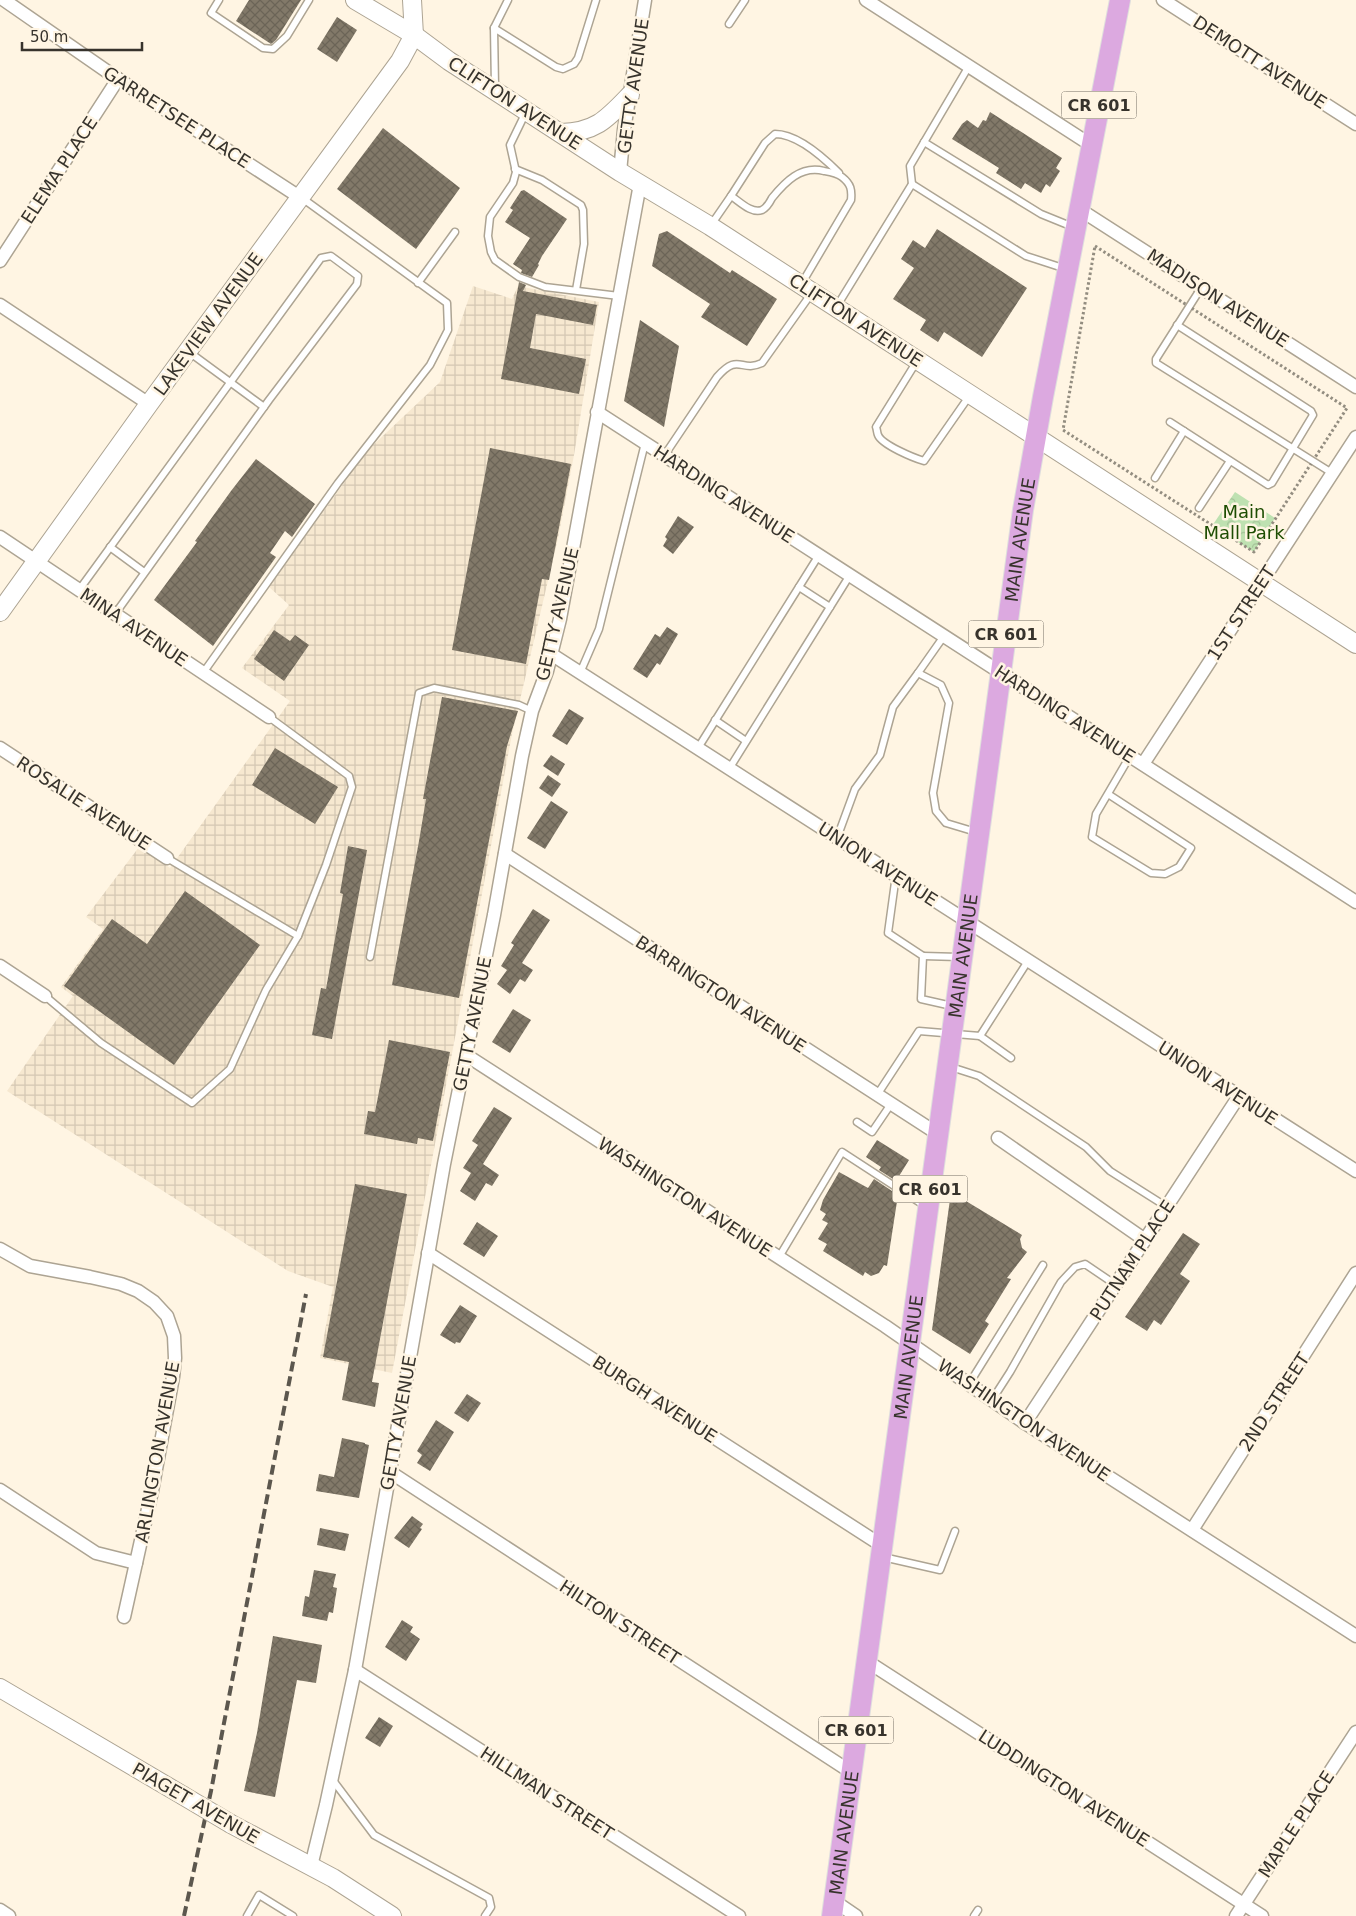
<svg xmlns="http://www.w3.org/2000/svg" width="1356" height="1916" font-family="'DejaVu Sans',sans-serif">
<defs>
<pattern id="industrial-grid" width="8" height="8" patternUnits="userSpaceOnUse" patternTransform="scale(1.25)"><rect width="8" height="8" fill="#f6e8d0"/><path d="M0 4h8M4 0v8" fill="none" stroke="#d4c7b3"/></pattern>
<pattern id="park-crowns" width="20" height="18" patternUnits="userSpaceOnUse" patternTransform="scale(1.25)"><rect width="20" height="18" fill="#bee1b1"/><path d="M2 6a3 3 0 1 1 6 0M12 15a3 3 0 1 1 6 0" fill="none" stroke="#a4c298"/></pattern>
<pattern id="building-cross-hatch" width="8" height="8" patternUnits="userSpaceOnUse" patternTransform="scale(1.25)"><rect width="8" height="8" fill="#827969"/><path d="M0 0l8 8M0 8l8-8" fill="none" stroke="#6b6457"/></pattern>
</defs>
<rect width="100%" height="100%" fill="#fff5e3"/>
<polygon fill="url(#industrial-grid)" points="473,286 512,299 518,286 599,302 574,455 558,538 512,734 392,1373 320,1358 333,1287 288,1271 7,1091 73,996 61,987 103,929 86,917 139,847 170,868 290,701 242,668 289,605 269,587 367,451 440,382"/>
<polygon fill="url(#park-crowns)" points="1235,492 1275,518 1254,552 1212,526"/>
<g fill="url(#building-cross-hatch)">
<polygon points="249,0 301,0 276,40 271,44 236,21"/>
<polygon points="337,17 357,30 337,62 317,49"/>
<polygon points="990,112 1062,158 1056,168 1060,171 1050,187 1046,184 1041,193 1025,183 1021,189 996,173 999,168 952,139 962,124 967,120 978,128 983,120 986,121"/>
<polygon points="383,128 460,188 416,249 337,189"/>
<polygon points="524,190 567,219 542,256 538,264 539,265 532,277 521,273 522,270 513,264 530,238 505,222 513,210 510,208 521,191"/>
<polygon points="937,229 1027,288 982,357 944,332 938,342 920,330 926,320 893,299 914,268 901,259 913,240 925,248"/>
<polygon points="667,231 730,273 732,270 777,299 747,346 701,317 710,304 652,266 659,234"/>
<polygon points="519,282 526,285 523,291 597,305 593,325 536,314 530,348 586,359 579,394 501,379"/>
<polygon points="640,320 679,346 664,427 624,401"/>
<polygon points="490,448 571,464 549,580 542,579 526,664 452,650"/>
<polygon points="256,459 315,504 292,537 285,531 270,553 276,557 213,646 154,600 197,542 195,541 231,491"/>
<polygon points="678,516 694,527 673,554 663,546 667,539 665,537"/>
<polygon points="667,627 678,634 660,665 657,663 647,678 633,669 655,634 660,637"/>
<polygon points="274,630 290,641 295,635 309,645 284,681 254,659"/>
<polygon points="442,697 518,711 507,746 459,998 392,985 419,841 426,799 423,799"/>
<polygon points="569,709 584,718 567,745 552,736"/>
<polygon points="275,748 338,787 315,824 252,785"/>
<polygon points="551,755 565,764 558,776 543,766"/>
<polygon points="548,775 561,784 552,797 539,788"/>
<polygon points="551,801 568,812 545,849 527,838"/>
<polygon points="348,846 367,850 332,1039 312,1035 321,988 326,989 343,894 340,893"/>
<polygon points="185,891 260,945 174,1065 64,986 112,919 147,944"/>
<polygon points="533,909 550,920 522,963 533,970 525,982 520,979 510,994 497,984 507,970 501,966 514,945 511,943"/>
<polygon points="513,1009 531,1020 510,1053 492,1042"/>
<polygon points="389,1040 450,1052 433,1141 418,1138 417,1144 364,1134 368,1111 375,1112"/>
<polygon points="494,1107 512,1118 483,1164 499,1175 492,1186 486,1183 475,1201 460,1191 471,1173 463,1168 478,1145 472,1141"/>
<polygon points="877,1140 909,1160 896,1181 879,1170 881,1167 866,1157"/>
<polygon points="839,1172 868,1188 874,1179 898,1195 887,1266 884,1265 879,1273 871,1276 865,1272 863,1276 823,1251 827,1244 818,1239 828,1223 822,1220 826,1214 820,1210 823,1200"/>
<polygon points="355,1184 407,1194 372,1382 379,1383 375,1407 342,1400 349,1362 323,1357"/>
<polygon points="951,1192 1022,1235 1020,1239 1022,1248 1027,1252 1007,1278 1011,1279 985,1321 989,1324 970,1354 932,1330"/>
<polygon points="477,1222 498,1236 484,1257 463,1244"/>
<polygon points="1183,1233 1200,1244 1180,1274 1190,1281 1161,1325 1154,1320 1147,1331 1125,1317"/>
<polygon points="460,1305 477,1316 460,1343 456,1342 455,1344 440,1335"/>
<polygon points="467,1394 481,1403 468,1422 454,1413"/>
<polygon points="436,1420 454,1432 430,1471 417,1463 422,1455 417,1451"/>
<polygon points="342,1438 365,1443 365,1444 369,1445 359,1498 316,1491 319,1474 334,1477"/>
<polygon points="412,1516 423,1524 420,1528 422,1529 409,1548 394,1538"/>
<polygon points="320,1528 349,1534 345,1551 317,1545"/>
<polygon points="314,1570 336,1574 333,1587 337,1588 335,1600 333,1613 329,1612 327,1621 302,1616 305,1596 309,1597"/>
<polygon points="402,1620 413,1627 410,1632 420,1639 406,1661 385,1647"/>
<polygon points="273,1636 322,1645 316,1683 297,1680 275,1797 244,1791 257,1733"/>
<polygon points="379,1717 393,1726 380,1747 365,1738"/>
</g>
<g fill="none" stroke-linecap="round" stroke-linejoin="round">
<g stroke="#ada493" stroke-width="9">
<g id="lane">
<polyline points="219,0 211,13 263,48 273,49 287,36 309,0"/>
<polyline points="508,0 494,28 556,67 563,69 574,64 578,58 596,0"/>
<polyline points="729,24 745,0"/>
<polyline points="494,28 495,87"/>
<polyline points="526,112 510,145 516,172 513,183 490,217 488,236 491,252 495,260 519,277 545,287 619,296"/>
<polyline points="924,142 1041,214 1073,227"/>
<polyline points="515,169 542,180 581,205 583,210 584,244 576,290"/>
<polyline points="912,184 910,166 969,66"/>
<path d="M 731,196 L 765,143 L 775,134 C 798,134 824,158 839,173"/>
<path d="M 711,225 L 731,196 C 739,201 751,214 762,210 C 766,208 770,202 772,198 C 785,182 801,165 824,171 C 830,172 837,173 842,177 C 851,184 852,190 851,200 L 802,283"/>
<polyline points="418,283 455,232"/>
<polyline points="1201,288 1156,359 1156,363 1332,473"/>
<polyline points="837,306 912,184 1026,256 1066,269"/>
<polyline points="189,352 264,407"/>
<path d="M 917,361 L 876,427 C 877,429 877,433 878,435 C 882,445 914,458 924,461 L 970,395"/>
<polyline points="1170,422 1268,485 1272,483 1313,415 1311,411 1177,325"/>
<path d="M 664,456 L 717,377 C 739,352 740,373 762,363 L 811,294"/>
<polyline points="1155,478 1184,431"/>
<polyline points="1199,508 1230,461"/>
<polyline points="110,547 144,572"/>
<polyline points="799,587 830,607"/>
<polyline points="79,590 321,258 331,256 358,276 357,284 269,400 115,614"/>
<polyline points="944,636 918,673 941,685 949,703 933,793 936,811 946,823 976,832"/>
<polyline points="203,673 338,483 430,365 448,330 447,303 302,198"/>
<polyline points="580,673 599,629 645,443"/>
<polyline points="269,717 349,776 352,787 326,865 298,936"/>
<polyline points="715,720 746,741"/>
<polyline points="698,748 819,555"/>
<polyline points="729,769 850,575"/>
<polyline points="1108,794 1191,848 1179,867 1165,874 1151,873 1092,837 1096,814 1130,756"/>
<polyline points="837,838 855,789 880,755 893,707 918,673"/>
<polyline points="896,875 888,933 923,956 921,999 952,1006"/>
<polyline points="923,956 959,957"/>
<polyline points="370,957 419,693 434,688 519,705 532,711"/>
<polyline points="45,996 101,1043 192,1103 230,1069 266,990 298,936 167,858"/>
<polyline points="980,1036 1011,1058"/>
<polyline points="951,1067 979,1076 1086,1147 1110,1171 1167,1207"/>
<polyline points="877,1095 919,1031 980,1036 1028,961"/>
<polyline points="857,1122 872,1132 891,1104"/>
<polyline points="779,1257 842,1152 925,1206"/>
<polyline points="969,1384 1043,1265"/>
<polyline points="992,1400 1010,1372 1061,1282 1075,1267 1085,1264 1116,1285"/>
<polyline points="883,1557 940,1570 955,1531"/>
<polyline points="332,1779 374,1835 489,1898 491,1907 485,1916"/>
<polyline points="247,1916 259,1895 293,1916"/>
<polyline points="974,1916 978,1910"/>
</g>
</g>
<g stroke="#ada493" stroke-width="15">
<g id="street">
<polyline points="4,0 118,79 301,198"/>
<polyline points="866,0 1091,145"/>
<polyline points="1163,0 1356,124"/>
<polyline points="620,172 624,130 645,0"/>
<polyline points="1079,209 1356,387"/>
<polyline points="0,261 118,79"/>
<polyline points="0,305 149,404"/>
<polyline points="597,412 1356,902"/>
<polyline points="0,537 269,717"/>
<polyline points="551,654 1356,1171"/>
<polyline points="0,748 167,858"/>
<polyline points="1143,764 1356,437"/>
<polyline points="505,854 938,1134"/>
<polyline points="0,966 45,996"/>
<polyline points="466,1055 885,1326 1025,1423 1356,1636"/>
<polyline points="998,1138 1145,1240"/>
<polyline points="0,1249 30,1266 90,1277 121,1284 138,1291 154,1302 167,1316 174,1336 175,1358 173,1377 152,1491 124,1617"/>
<polyline points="428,1253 881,1545"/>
<polyline points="1025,1423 1239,1096"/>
<polyline points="390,1472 851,1772"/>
<polyline points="0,1490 96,1553 136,1563"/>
<polyline points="1192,1530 1356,1273"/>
<polyline points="865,1660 1262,1916"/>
<polyline points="355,1670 739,1916"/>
<polyline points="311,1866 326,1805 355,1670 444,1164 494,915 522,756 532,711 547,671 560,619 640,184"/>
<polyline points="834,1901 856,1916"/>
<polyline points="0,1910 9,1916"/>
<polyline points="1236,1916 1356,1732"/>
</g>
</g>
<g stroke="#ada493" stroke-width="20">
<g id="secondary">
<polyline points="355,0 414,35 449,61 620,172 710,226 1356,644"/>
<polyline points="412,0 414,35"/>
<path d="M 561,133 C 596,132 607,119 630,95"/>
<polyline points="0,612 149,404 400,61 414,35"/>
<polyline points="0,1688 182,1795"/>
<polyline points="231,1824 333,1878 392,1916"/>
</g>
</g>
<g stroke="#dfdedd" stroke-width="22">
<g id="primary">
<path id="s1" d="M 832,1916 L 1023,510 L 1043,397 L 1120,0"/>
</g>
</g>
<polygon stroke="#938d80" stroke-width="3" stroke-dasharray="2.5 2.5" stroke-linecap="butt" points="1095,246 1347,408 1254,552 1063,430"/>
<use href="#lane" stroke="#fff" stroke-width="6"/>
<use href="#street" stroke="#fff" stroke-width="12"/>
<use href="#secondary" stroke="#fff" stroke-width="18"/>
<use href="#primary" stroke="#dca9e0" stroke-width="20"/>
<polyline stroke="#5c574e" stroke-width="4" stroke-dasharray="10 5" stroke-linecap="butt" points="184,1916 211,1791 306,1294"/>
<g stroke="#ada493" stroke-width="20" stroke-linecap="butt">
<polyline id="secondary-bridge" points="182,1795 231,1824"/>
</g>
<use href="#secondary-bridge" stroke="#fff" stroke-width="18"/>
</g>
<g text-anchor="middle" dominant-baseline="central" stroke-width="5" stroke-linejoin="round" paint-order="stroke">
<g fill="#fff5e3" stroke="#736d63" stroke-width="1">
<rect x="1061.5" y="91.5" width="75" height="27" rx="4"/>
<rect x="968.5" y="620.5" width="75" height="27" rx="4"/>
<rect x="892.5" y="1175.5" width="75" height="27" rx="4"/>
<rect x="818.5" y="1716.5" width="75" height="27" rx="4"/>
</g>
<g font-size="16" font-weight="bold" fill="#37332c">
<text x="1099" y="105">CR 601</text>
<text x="1006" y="634">CR 601</text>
<text x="930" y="1189">CR 601</text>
<text x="856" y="1730">CR 601</text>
</g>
<g font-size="18" fill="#37332c" stroke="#fff5e3">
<text transform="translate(1260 62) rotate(33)">DEMOTT AVENUE</text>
<text transform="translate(633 86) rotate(-82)">GETTY AVENUE</text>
<text transform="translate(515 103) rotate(33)">CLIFTON AVENUE</text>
<text transform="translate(177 117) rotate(33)">GARRETSEE PLACE</text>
<text transform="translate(59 170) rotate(-57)">ELEMA PLACE</text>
<text transform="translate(1218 298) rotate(33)">MADISON AVENUE</text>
<text transform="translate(856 320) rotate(33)">CLIFTON AVENUE</text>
<text transform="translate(208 324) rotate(-54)">LAKEVIEW AVENUE</text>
<text transform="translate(724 494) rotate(33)">HARDING AVENUE</text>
<text stroke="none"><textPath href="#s1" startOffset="1389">MAIN AVENUE</textPath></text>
<text transform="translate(1241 613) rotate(-57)">1ST STREET</text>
<text transform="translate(557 614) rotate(-77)">GETTY AVENUE</text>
<text transform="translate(134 627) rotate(34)">MINA AVENUE</text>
<text transform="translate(1065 714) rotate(33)">HARDING AVENUE</text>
<text transform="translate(84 803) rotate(33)">ROSALIE AVENUE</text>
<text transform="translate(878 864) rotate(33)">UNION AVENUE</text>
<text stroke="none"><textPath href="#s1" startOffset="969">MAIN AVENUE</textPath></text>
<text transform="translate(721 994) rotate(33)">BARRINGTON AVENUE</text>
<text transform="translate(472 1024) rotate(-79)">GETTY AVENUE</text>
<text transform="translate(1218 1083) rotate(33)">UNION AVENUE</text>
<text transform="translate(685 1197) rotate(33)">WASHINGTON AVENUE</text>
<text transform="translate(1132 1260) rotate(-57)">PUTNAM PLACE</text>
<text stroke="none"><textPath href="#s1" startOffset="564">MAIN AVENUE</textPath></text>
<text transform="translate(655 1399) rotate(33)">BURGH AVENUE</text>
<text transform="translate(1274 1402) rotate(-57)">2ND STREET</text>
<text transform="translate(1024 1420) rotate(34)">WASHINGTON AVENUE</text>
<text transform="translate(398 1423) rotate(-80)">GETTY AVENUE</text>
<text transform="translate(157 1452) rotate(-80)">ARLINGTON AVENUE</text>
<text transform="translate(620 1622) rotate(33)">HILTON STREET</text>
<text transform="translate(1064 1788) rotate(33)">LUDDINGTON AVENUE</text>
<text transform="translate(547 1793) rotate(33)">HILLMAN STREET</text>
<text transform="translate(196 1803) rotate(30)">PIAGET AVENUE</text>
<text transform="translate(1296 1824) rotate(-57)">MAPLE PLACE</text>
<text stroke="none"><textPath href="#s1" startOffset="84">MAIN AVENUE</textPath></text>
</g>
<g font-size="18" fill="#1d4d02" stroke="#fff5e3">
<text x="1244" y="511">Main<tspan x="1244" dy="21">Mall Park</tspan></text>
</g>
</g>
<path d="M22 42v8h120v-8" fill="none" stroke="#37332c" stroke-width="2.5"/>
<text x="30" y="42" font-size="15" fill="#37332c" stroke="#fff5e3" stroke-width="4" paint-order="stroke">50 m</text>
</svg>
